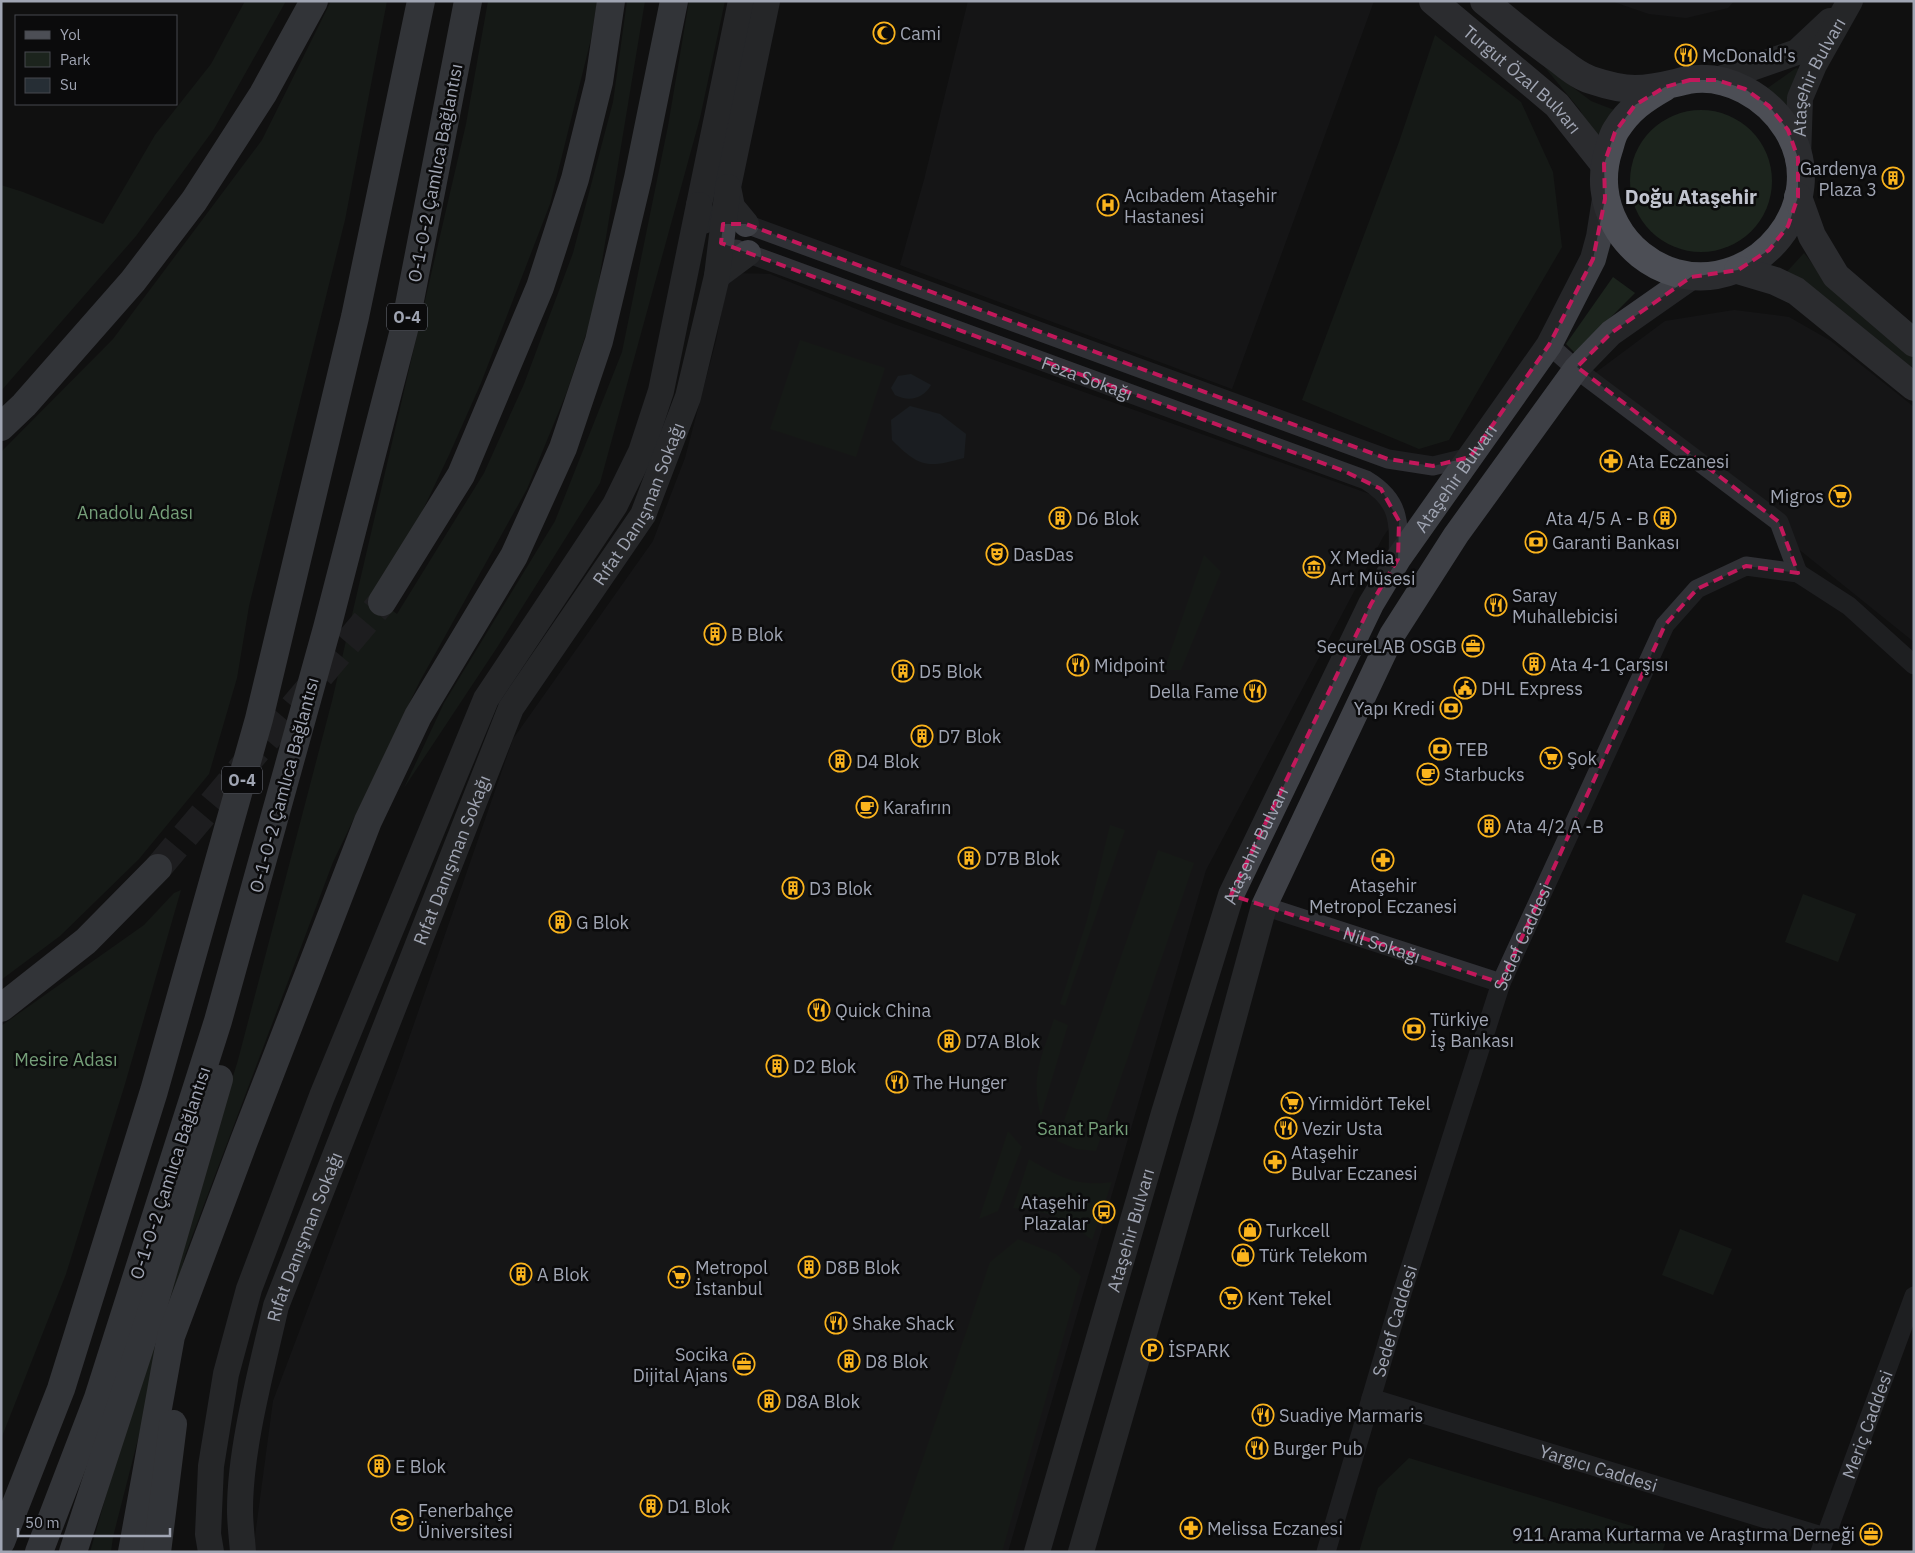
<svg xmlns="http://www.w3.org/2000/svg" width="1915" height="1553" font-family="'IBM Plex Sans',sans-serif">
<rect width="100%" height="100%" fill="#101011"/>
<g fill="#1c1c1e">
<polygon points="968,1 1374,1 1232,389 900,265 924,180"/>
<polygon points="1611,1 1734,1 1728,8 1686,18 1649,14"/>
<polygon points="729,273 770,274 891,323 1378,497 1394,521 1383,537 1206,870 1008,1552 256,1552 254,1544 273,1401 398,1070 513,739 653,541 685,458 716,341"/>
<polygon points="1734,310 1789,317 1831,341 1914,407 1914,642 1587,379 1665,321"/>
</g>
<g fill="#1c241d">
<polygon points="245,1 286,1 214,129 136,236 1,391 1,185 23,192 103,224 155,135 211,64"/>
<polygon points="331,1 387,1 345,220 249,606 237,678 209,774 139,859 60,936 1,980 1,452 113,339 262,140"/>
<polygon points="488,1 597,1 591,39 550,204 481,383 449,455 410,537 373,595 397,614 484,473 524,384 573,253 613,102 627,1 645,1 594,310 566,394 527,489 420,681 333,862 185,1255 113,1537 111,1552 90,1552 129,1415 238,1060 332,701 466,124"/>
<polygon points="689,1 725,1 700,118 600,483 498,646 404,788 444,703 555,521 622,352 668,126"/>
<polygon points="1435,35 1521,102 1553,172 1562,247 1449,440 1419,449 1302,400 1399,142"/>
<polygon points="1543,65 1591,101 1622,113 1599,147 1580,110"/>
<polygon points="1796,68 1801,70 1785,128 1755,97"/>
<circle cx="1701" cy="181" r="71"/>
<polygon points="1804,253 1833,290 1914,357 1914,369 1825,297 1784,275"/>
<polygon points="1613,277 1635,293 1575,353 1566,344"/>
<polygon points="800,340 885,368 856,457 770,429"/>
<polygon points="1204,555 1221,572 1181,670 1164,670"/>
<polygon points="1110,825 1125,830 1065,1006 1060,1004 1087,920"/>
<polygon points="1158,850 1194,863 1096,1151 1076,1149 1057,1141"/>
<polygon points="181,890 125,1084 66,1274 1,1439 1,1026 144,925 174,893"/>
<polygon points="1803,894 1856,914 1838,962 1785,942"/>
<path d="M 1054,1019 L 1068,1025 L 1041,1116 C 1030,1076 1042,1056 1054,1019 Z"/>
<polygon points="1008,1131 1022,1147 998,1211 979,1219"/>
<path d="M 1029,1159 C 1059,1177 1077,1187 1112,1182 L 1092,1240 C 1063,1217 1050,1212 1013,1208 Z"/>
<polygon points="1680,1229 1732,1249 1713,1295 1662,1275"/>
<polygon points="1018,1239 1056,1254 1081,1276 1002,1552 891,1552 990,1262"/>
<polygon points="1409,1458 1668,1537 1662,1552 1359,1552 1378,1488"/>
</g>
<g fill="#262e35">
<path d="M 911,374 L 931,385 C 923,399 909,402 895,395 L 891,388 L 898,376 Z"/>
<path d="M 910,406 L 940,414 L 966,434 L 964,458 C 927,468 920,468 892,440 L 891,420 Z"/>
</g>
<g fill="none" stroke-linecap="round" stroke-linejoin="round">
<polyline stroke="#2d2e31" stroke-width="28" stroke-dasharray="28 14" stroke-linecap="butt" points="158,868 382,602"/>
<g stroke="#303136" stroke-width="19">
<polyline points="746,224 1388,459 1433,466 1470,457"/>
<path id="s1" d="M 736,249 L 1366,480 C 1401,501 1399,523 1398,559"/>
<polyline points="1549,345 1576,369 1779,522 1798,573"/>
<path id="s2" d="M 1264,906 L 1501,983"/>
<path id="s3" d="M 1371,1398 L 1825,1537"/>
<path id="s4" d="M 1326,1552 L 1402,1293 L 1501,983 L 1665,625 L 1697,589 L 1746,566 L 1798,573 L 1849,606 L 1914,665"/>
<path id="s5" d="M 1820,1552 L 1914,1296"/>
</g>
<g stroke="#3e4046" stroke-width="26">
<polyline points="1717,80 1797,52 1830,21"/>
<path id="s6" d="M 1798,158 L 1800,98 L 1814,65 L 1850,1"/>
<polyline points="703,221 699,205 741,1"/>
<polyline points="746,224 732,207 728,187 767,1"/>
<polyline points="717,276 748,253"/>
<polyline points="211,1552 208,1534 211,1466 226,1374 249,1289 322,1096 486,699 615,505 641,452 661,391 699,205"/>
<path id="s7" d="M 243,1552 C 242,1538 240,1524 240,1510 C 240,1447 262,1368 276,1306 L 511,708 L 643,515 L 688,397 L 717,276 L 728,187"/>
<path id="s8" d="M 1037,1552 L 1164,1113 L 1231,895 L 1371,604 L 1398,559 L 1549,345 L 1593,259 L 1599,237 L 1605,199"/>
<polyline points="1081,1552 1206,1119 1264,906 1392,635 1456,535 1576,369 1611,333 1691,277"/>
</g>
<g stroke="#4c4e55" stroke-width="28">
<path id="s9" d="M 1433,1 L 1557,105 L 1604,164"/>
<path d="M 1484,1 C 1509,21 1533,42 1559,60 C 1569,68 1579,76 1591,80 C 1603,84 1622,89 1635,89 C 1654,89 1670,84 1688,80 C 1727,73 1767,97 1787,129 C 1833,203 1757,295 1676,273 C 1623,258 1591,202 1609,149 C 1611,143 1612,136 1616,130 C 1629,109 1644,99 1665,87"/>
<polyline points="1798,197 1812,236 1836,276 1914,343"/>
<polyline points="1738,270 1775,281 1796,291 1914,387"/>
</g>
<g stroke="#5c5f68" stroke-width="28">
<polyline points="1,427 24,405 133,281 194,201 263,94 314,1"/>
<polyline points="382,602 461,475 540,287 575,179 599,82 611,1"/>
<polyline points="1,1008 86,941 158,868"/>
<polyline points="1,1542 61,1389 154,1091 259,719 355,317 421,1"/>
<polyline points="39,1552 98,1398 218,1021 327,628 405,326 468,1"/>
<polyline points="73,1552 153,1307 219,1079"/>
<polyline points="132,1552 171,1336 244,1141 368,821 418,716 514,556 563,448 599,341 638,178 674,1"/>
<polyline points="157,1552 173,1424"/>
</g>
</g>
<path d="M0 0H1915V1553H0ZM 1690,80 L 1717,80 L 1745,89 L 1769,106 L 1788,130 L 1798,158 L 1798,197 L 1788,226 L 1769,250 L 1738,270 L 1691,277 L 1611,333 L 1577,367 L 1779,522 L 1798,573 L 1746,566 L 1697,589 L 1665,625 L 1501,983 L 1231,895 L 1371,604 L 1398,559 L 1399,521 L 1381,489 L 1344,471 L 721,243 L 723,224 L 746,224 L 1388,459 L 1433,466 L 1470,457 L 1549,345 L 1593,259 L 1605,199 L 1604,164 L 1615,132 L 1635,105 L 1665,87 Z" fill="#101011" fill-opacity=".55" fill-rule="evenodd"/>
<path fill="none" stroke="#c2185b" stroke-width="4" stroke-dasharray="10 6" stroke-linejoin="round" d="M 1690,80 L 1717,80 L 1745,89 L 1769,106 L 1788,130 L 1798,158 L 1798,197 L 1788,226 L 1769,250 L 1738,270 L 1691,277 L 1611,333 L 1577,367 L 1779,522 L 1798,573 L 1746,566 L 1697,589 L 1665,625 L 1501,983 L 1231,895 L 1371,604 L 1398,559 L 1399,521 L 1381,489 L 1344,471 L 721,243 L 723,224 L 746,224 L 1388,459 L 1433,466 L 1470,457 L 1549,345 L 1593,259 L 1605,199 L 1604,164 L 1615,132 L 1635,105 L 1665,87 Z"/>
<defs>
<g id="mosque-ring" transform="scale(1.125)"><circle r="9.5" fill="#0b0b0c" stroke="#fbb41d" stroke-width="1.5"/><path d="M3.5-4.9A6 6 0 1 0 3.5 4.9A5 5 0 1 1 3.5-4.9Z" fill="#fbb41d"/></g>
<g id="restaurant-ring" transform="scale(1.125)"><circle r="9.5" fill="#0b0b0c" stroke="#fbb41d" stroke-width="1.5"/><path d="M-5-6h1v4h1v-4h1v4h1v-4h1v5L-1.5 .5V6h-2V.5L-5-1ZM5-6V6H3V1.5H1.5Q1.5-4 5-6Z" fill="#fbb41d"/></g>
<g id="building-ring" transform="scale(1.125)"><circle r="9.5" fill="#0b0b0c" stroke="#fbb41d" stroke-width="1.5"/><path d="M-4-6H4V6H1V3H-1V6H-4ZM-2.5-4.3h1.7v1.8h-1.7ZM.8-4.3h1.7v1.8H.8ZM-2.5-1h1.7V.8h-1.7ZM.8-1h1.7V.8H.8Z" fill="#fbb41d"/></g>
<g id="hospital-ring" transform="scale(1.125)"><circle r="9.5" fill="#0b0b0c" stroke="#fbb41d" stroke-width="1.5"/><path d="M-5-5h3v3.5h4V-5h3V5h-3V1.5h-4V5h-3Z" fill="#fbb41d"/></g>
<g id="pharmacy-ring" transform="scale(1.125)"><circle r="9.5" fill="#0b0b0c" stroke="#fbb41d" stroke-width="1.5"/><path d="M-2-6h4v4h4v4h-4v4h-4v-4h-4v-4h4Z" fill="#fbb41d"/></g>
<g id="supermarket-ring" transform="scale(1.125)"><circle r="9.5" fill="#0b0b0c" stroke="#fbb41d" stroke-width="1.5"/><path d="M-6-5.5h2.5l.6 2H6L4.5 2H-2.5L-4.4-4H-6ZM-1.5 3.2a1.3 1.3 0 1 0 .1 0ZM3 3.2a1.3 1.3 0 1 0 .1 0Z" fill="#fbb41d"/></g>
<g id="bank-ring" transform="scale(1.125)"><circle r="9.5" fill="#0b0b0c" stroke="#fbb41d" stroke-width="1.5"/><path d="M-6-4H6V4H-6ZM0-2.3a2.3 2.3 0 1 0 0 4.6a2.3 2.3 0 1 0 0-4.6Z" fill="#fbb41d"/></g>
<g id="theatre-ring" transform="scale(1.125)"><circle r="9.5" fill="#0b0b0c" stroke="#fbb41d" stroke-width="1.5"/><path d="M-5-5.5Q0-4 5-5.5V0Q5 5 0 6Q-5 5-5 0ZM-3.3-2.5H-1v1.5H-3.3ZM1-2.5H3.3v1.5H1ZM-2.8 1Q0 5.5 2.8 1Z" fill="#fbb41d"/></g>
<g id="museum-ring" transform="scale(1.125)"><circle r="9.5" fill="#0b0b0c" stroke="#fbb41d" stroke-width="1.5"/><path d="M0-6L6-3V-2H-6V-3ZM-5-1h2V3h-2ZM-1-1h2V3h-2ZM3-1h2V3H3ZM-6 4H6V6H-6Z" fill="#fbb41d"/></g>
<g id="office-ring" transform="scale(1.125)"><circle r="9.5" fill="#0b0b0c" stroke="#fbb41d" stroke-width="1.5"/><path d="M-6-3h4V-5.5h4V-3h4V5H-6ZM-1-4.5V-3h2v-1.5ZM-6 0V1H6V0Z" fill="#fbb41d"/></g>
<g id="civic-ring" transform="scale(1.125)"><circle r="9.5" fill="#0b0b0c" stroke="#fbb41d" stroke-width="1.5"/><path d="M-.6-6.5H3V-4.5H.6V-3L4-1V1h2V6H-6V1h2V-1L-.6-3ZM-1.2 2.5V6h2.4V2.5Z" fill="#fbb41d"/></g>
<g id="cafe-ring" transform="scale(1.125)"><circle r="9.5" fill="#0b0b0c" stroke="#fbb41d" stroke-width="1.5"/><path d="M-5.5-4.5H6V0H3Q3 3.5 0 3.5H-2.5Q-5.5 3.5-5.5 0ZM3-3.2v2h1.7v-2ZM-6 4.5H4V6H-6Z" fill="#fbb41d"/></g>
<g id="bus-ring" transform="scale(1.125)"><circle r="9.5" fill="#0b0b0c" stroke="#fbb41d" stroke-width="1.5"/><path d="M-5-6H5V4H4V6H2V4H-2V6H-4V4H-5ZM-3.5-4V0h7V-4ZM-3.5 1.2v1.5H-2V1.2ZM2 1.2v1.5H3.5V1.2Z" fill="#fbb41d"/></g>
<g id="shop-ring" transform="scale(1.125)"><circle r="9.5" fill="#0b0b0c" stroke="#fbb41d" stroke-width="1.5"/><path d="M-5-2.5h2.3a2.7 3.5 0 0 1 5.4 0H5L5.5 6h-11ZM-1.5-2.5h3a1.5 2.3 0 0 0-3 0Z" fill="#fbb41d"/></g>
<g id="parking-ring" transform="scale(1.125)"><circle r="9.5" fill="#0b0b0c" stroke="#fbb41d" stroke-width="1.5"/><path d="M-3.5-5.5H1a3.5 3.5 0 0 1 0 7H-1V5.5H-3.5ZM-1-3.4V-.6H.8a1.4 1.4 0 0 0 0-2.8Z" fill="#fbb41d"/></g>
<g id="university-ring" transform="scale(1.125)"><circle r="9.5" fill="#0b0b0c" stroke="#fbb41d" stroke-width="1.5"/><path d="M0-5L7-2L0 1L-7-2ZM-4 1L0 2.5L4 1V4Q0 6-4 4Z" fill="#fbb41d"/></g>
</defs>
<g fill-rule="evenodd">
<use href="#mosque-ring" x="884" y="33"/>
<use href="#restaurant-ring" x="1686" y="55"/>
<use href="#building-ring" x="1893" y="178"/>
<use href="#hospital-ring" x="1108" y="205"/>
<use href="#pharmacy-ring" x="1611" y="461"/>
<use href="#supermarket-ring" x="1840" y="496"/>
<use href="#building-ring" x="1060" y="518"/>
<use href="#building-ring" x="1665" y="518"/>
<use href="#bank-ring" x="1536" y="542"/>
<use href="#theatre-ring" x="997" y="554"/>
<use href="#museum-ring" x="1314" y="567"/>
<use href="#restaurant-ring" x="1496" y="605"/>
<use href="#building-ring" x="715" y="634"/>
<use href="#office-ring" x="1473" y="646"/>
<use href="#building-ring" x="1534" y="664"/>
<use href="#restaurant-ring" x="1078" y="665"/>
<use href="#building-ring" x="903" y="671"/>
<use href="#civic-ring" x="1465" y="688"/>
<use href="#restaurant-ring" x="1255" y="691"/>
<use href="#bank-ring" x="1451" y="708"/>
<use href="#building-ring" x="922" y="736"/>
<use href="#bank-ring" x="1440" y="749"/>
<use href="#supermarket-ring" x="1551" y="758"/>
<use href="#building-ring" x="840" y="761"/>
<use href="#cafe-ring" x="1428" y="774"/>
<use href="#cafe-ring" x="867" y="807"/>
<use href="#building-ring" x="1489" y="826"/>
<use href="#building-ring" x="969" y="858"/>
<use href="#pharmacy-ring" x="1383" y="860"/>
<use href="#building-ring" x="793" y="888"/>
<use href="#building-ring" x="560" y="922"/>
<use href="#restaurant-ring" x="819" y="1010"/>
<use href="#bank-ring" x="1414" y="1029"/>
<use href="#building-ring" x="949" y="1041"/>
<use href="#building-ring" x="777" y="1066"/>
<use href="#restaurant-ring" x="897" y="1082"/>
<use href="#supermarket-ring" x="1292" y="1103"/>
<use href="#restaurant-ring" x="1286" y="1128"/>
<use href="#pharmacy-ring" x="1275" y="1162"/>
<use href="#bus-ring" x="1104" y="1212"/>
<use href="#shop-ring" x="1250" y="1230"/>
<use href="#shop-ring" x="1243" y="1255"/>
<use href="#building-ring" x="809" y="1267"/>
<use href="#building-ring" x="521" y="1274"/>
<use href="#supermarket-ring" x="679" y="1277"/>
<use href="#supermarket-ring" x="1231" y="1298"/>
<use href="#restaurant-ring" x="836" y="1323"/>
<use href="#parking-ring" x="1152" y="1350"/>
<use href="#building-ring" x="849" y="1361"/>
<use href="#office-ring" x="744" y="1364"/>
<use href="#building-ring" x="769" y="1401"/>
<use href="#restaurant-ring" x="1263" y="1415"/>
<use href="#restaurant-ring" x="1257" y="1448"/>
<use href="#building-ring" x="379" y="1466"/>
<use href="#building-ring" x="651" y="1506"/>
<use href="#university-ring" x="402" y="1520"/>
<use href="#pharmacy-ring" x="1191" y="1528"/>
<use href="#office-ring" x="1871" y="1534"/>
</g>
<g text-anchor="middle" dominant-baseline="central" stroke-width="5" stroke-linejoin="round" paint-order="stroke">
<g fill="#0b0b0c" stroke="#737781" stroke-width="1">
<rect x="387" y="303.5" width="40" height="27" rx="4"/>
<rect x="222" y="766.5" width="40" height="27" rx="4"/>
</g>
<g font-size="16" font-weight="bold" fill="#a0a5b3">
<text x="407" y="317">O-4</text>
<text x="242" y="780">O-4</text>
</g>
<g font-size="18" fill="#a0a5b3" stroke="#0b0b0c" text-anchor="start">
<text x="900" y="33">Cami</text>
<text x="1702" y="55">McDonald's</text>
<text x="1877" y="168" text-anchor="end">Gardenya<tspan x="1877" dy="21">Plaza 3</tspan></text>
<text x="1124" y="195">Acıbadem Ataşehir<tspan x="1124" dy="21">Hastanesi</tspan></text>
<text x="1627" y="461">Ata Eczanesi</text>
<text x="1824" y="496" text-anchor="end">Migros</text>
<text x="1076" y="518">D6 Blok</text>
<text x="1649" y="518" text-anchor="end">Ata 4/5 A - B</text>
<text x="1552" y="542">Garanti Bankası</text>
<text x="1013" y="554">DasDas</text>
<text x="1330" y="557">X Media<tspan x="1330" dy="21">Art Müsesi</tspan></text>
<text x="1512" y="595">Saray<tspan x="1512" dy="21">Muhallebicisi</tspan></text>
<text x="731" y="634">B Blok</text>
<text x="1457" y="646" text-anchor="end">SecureLAB OSGB</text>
<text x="1550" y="664">Ata 4-1 Çarşısı</text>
<text x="1094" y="665">Midpoint</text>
<text x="919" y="671">D5 Blok</text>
<text x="1481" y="688">DHL Express</text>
<text x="1239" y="691" text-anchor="end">Della Fame</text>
<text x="1435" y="708" text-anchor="end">Yapı Kredi</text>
<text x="938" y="736">D7 Blok</text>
<text x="1456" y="749">TEB</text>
<text x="1567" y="758">Şok</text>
<text x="856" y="761">D4 Blok</text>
<text x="1444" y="774">Starbucks</text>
<text x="883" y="807">Karafırın</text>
<text x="1505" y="826">Ata 4/2 A -B</text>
<text x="985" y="858">D7B Blok</text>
<text x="1383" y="885" text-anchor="middle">Ataşehir<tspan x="1383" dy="21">Metropol Eczanesi</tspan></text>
<text x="809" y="888">D3 Blok</text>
<text x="576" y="922">G Blok</text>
<text x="835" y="1010">Quick China</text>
<text x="1430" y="1019">Türkiye<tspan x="1430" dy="21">İş Bankası</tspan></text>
<text x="965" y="1041">D7A Blok</text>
<text x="793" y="1066">D2 Blok</text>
<text x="913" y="1082">The Hunger</text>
<text x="1308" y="1103">Yirmidört Tekel</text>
<text x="1302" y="1128">Vezir Usta</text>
<text x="1291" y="1152">Ataşehir<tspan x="1291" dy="21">Bulvar Eczanesi</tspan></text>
<text x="1088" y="1202" text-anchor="end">Ataşehir<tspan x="1088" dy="21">Plazalar</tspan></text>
<text x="1266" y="1230">Turkcell</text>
<text x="1259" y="1255">Türk Telekom</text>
<text x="695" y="1267">Metropol<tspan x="695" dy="21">İstanbul</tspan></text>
<text x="825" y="1267">D8B Blok</text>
<text x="537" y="1274">A Blok</text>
<text x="1247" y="1298">Kent Tekel</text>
<text x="852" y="1323">Shake Shack</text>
<text x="1168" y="1350">İSPARK</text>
<text x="728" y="1354" text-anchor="end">Socika<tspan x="728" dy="21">Dijital Ajans</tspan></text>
<text x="865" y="1361">D8 Blok</text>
<text x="785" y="1401">D8A Blok</text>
<text x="1279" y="1415">Suadiye Marmaris</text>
<text x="1273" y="1448">Burger Pub</text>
<text x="395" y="1466">E Blok</text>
<text x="667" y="1506">D1 Blok</text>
<text x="418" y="1510">Fenerbahçe<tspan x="418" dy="21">Üniversitesi</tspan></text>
<text x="1207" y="1528">Melissa Eczanesi</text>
<text x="1855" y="1534" text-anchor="end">911 Arama Kurtarma ve Araştırma Derneği</text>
</g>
<g font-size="18" fill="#a0a5b3" stroke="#0b0b0c">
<text stroke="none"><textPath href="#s6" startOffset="85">Ataşehir Bulvarı</textPath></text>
<text stroke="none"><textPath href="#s9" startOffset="119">Turgut Özal Bulvarı</textPath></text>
<text transform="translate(435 173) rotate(-79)">O-1-O-2 Çamlıca Bağlantısı</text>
<text stroke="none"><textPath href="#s1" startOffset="374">Feza Sokağı</textPath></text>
<text stroke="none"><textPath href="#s8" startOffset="1160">Ataşehir Bulvarı</textPath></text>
<text stroke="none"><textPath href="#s7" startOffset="1134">Rıfat Danışman Sokağı</textPath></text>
<text transform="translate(284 785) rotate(-75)">O-1-O-2 Çamlıca Bağlantısı</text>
<text stroke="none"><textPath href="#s8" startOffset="740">Ataşehir Bulvarı</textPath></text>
<text stroke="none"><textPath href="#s7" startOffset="729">Rıfat Danışman Sokağı</textPath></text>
<text stroke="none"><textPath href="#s4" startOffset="646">Sedef Caddesi</textPath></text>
<text stroke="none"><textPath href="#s2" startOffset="124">Nil Sokağı</textPath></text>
<text transform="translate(170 1173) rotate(-72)">O-1-O-2 Çamlıca Bağlantısı</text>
<text stroke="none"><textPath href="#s8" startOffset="335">Ataşehir Bulvarı</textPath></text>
<text stroke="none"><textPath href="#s7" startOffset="324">Rıfat Danışman Sokağı</textPath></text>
<text stroke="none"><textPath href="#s4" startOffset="241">Sedef Caddesi</textPath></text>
<text stroke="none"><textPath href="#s5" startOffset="136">Meriç Caddesi</textPath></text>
<text stroke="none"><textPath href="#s3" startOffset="238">Yargıcı Caddesi</textPath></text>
</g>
<g font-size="18" fill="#759f79" stroke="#0b0b0c">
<text x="135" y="512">Anadolu Adası</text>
<text x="66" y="1059">Mesire Adası</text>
<text x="1083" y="1128">Sanat Parkı</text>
</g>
<g font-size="20" font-weight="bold" fill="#c1c4cf" stroke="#0b0b0c">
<text x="1691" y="196">Doğu Ataşehir</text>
</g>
</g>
<rect width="1915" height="1553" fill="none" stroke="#a0a5b3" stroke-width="5"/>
<rect x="15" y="15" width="162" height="90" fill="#0b0b0c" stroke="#47494f"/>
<rect x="25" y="31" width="25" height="8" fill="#4c4e55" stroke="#47494f"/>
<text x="60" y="40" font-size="15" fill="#a0a5b3">Yol</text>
<rect x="25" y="52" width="25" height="15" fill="#1c241d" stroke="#47494f"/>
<text x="60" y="65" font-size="15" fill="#a0a5b3">Park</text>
<rect x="25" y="78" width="25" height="15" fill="#262e35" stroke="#47494f"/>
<text x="60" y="90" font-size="15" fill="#a0a5b3">Su</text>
<path d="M18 1528v8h152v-8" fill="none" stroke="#a0a5b3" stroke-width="2.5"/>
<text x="25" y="1528" font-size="15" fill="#a0a5b3" stroke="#0b0b0c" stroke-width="4" paint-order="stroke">50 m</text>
</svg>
